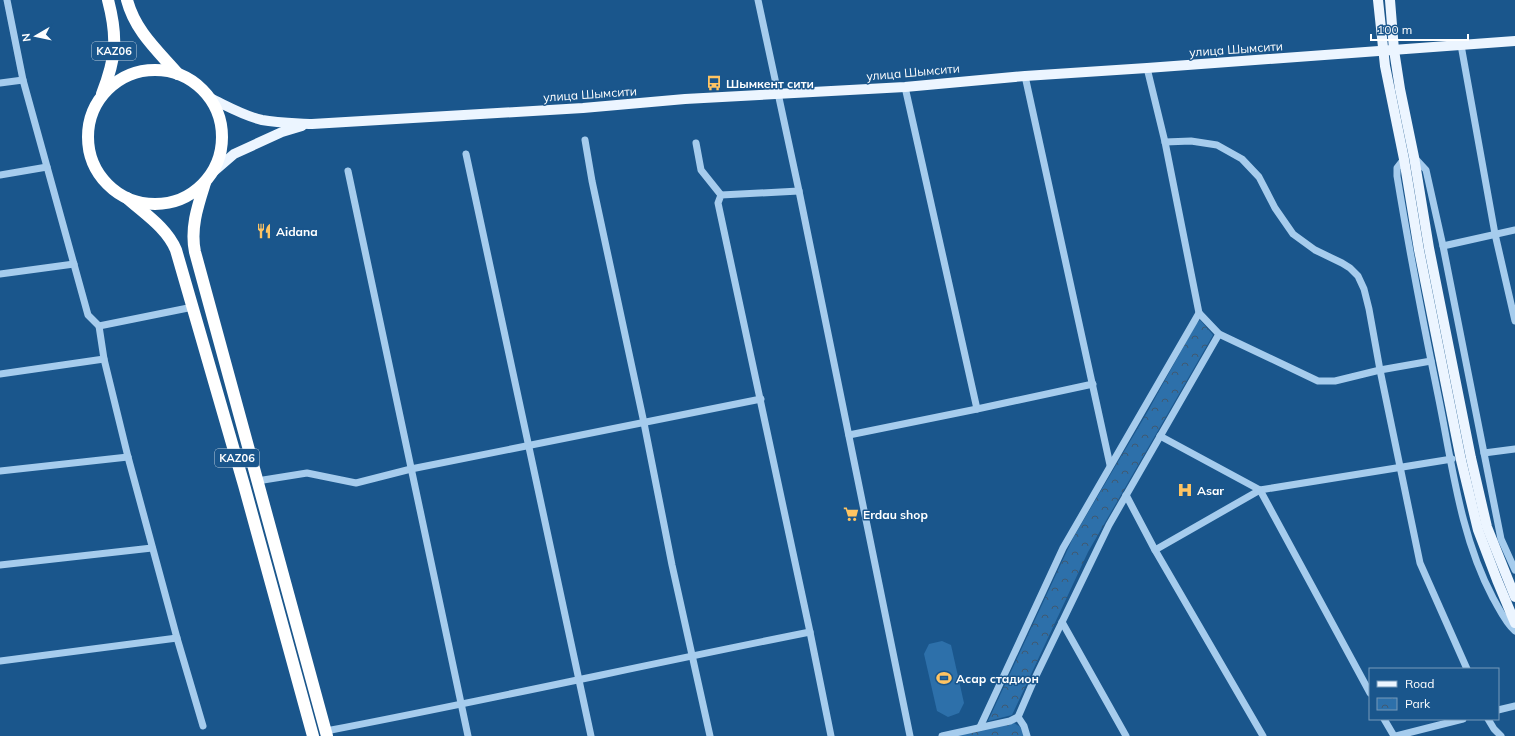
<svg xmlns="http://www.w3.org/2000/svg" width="1515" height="736" font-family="Mulish,sans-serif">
<defs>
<pattern id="park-crowns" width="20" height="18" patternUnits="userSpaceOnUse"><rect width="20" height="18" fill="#2d70aa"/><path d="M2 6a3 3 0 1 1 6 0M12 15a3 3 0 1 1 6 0" fill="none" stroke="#405a72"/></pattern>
</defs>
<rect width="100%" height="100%" fill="#1a568c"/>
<g fill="url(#park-crowns)">
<polygon points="1200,320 1213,335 1088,552 1012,715 988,721 1073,538 1148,411 1196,324"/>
<polygon points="1014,723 1022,728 1024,736 955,736"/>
</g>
<polygon fill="#2d70aa" points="942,641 951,645 964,703 959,713 948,717 937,711 924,654 929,644"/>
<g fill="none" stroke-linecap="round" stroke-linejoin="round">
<g stroke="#a6cced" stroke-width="7">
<polyline points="7,0 23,80 88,315 99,326 104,359 128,457 177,638 203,726"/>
<polyline points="758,0 799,191 910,736"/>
<polyline points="1461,45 1495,234 1515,321"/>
<polyline points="1147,68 1165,142 1199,313 1219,334 1318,381 1335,381 1380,370 1431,361"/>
<polyline points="1025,76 1110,465"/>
<polyline points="0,83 23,80"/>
<polyline points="905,87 977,409"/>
<polyline points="585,140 592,181 644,423 672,565 710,736"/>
<polyline points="1165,142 1191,141 1217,145 1242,159 1259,177 1275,208 1293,234 1315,250 1342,263 1350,268 1358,276 1364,289 1369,309 1380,370 1420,563 1467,669"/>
<polyline points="696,143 701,170 721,195"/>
<polyline points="466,154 591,736"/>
<polyline points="1414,157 1426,170 1443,246 1501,539 1515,570"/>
<path d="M 1404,159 L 1397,168 L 1397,176 C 1409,249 1423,322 1438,395 C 1452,463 1460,536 1493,598 C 1500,610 1505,622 1515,631"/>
<polyline points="348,171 468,736"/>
<polyline points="0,175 47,167"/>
<polyline points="799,191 721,195 718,203 810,632 831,736"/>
<polyline points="1443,246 1515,230"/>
<polyline points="0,274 74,264"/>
<polyline points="99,326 193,307"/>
<polyline points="0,374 104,359"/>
<polyline points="849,435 977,409 1093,384"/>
<polyline points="1160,436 1260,490 1370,693"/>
<polyline points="1484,453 1515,449"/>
<polyline points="0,471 128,457"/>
<polyline points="257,481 307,473 356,483 411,469 761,399"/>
<polyline points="1126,495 1155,550 1263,736"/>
<polyline points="1155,550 1260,490 1452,459"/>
<polyline points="0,565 152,548"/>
<polyline points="1062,622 1126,736"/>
<polyline points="0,661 177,638"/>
<polyline points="1498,710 1515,706"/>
<polyline points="1018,717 1024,726 1027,736"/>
<polyline points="1384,719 1394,736"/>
<polyline points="1488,719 1494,729 1501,736"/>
<polyline points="980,727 1063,548 1199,313"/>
<path d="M 326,731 C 488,700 649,664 810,632"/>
<polyline points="942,736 1010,721 1018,717 1034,680 1109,525 1219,334"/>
<polyline points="1396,736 1463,719"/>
</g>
<g stroke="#ecf5ff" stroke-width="10">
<polyline points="1378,0 1385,66 1404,159 1419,250 1461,460 1478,530 1497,580 1515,623"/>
<polyline points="1390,0 1394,50 1400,89 1414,157 1429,248 1471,458 1487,527 1515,597"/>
<path d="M 210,98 C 227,106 244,116 262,120 C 278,123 295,123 312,124 L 583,108 L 685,99 L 905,87 L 1025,76 L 1147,68 L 1515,41"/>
<polyline points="212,173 234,154 282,132 302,126"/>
</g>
<g stroke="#fff" stroke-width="12">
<path d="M 127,0 C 135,31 158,51 178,74"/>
<circle cx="155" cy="137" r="67"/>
<path d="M 102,94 C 116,58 118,38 108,0"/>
<path d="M 205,183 C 198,205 190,228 195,252 L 327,736"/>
<path d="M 127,198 C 145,214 167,228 176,250 L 244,485 L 313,736"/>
</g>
</g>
<defs>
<g id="bus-bare" transform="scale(1.2)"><path d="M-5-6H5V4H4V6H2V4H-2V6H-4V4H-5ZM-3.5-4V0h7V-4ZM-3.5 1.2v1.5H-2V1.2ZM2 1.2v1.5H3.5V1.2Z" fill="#ffc462" stroke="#1a568c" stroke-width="2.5" paint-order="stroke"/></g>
<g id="restaurant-bare" transform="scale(1.2)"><path d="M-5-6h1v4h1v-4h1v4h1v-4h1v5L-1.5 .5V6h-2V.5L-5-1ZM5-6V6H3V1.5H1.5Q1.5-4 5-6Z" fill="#ffc462" stroke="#1a568c" stroke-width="2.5" paint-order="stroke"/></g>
<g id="hospital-bare" transform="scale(1.2)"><path d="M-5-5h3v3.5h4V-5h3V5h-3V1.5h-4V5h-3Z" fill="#ffc462" stroke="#1a568c" stroke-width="2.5" paint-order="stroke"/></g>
<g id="supermarket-bare" transform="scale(1.2)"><path d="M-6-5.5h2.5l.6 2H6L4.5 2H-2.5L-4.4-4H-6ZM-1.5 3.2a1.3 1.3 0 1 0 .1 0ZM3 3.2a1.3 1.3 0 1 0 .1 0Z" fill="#ffc462" stroke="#1a568c" stroke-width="2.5" paint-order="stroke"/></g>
<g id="stadium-bare" transform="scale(1.2)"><path d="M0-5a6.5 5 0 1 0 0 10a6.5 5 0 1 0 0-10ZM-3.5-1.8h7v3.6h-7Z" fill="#ffc462" stroke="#1a568c" stroke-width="2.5" paint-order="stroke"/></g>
</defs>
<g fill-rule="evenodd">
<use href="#bus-bare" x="714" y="83"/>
<use href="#restaurant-bare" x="264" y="231"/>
<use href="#hospital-bare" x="1185" y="490"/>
<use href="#supermarket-bare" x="851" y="514"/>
<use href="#stadium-bare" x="944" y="678"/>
</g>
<g text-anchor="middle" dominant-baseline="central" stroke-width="3" stroke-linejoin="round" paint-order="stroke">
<g fill="#1a568c" stroke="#baccdc" stroke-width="1">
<rect x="92" y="42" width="44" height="18" rx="3"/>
<rect x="215" y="449" width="44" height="18" rx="3"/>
</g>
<g font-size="11" font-weight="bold" fill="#fff">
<text x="114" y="51">KАZ06</text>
<text x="237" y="458">KАZ06</text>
</g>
<g font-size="12" fill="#fff" stroke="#1a568c">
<text transform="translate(1236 49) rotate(-4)">улица Шымсити</text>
<text transform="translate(913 72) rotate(-5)">улица Шымсити</text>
<text transform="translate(590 94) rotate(-4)">улица Шымсити</text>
</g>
<g font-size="12" font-weight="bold" fill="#fff" stroke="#1a568c" text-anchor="start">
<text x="726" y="83">Шымкент сити</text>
<text x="276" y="231">Aidana</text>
<text x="1197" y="490">Asar</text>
<text x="863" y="514">Erdau shop</text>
<text x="956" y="678">Асар стадион</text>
</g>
</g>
<rect x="1369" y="668" width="130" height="52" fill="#1a568c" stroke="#769aba"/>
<rect x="1377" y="681" width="20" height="6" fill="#ecf5ff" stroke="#769aba"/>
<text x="1405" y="688" font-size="12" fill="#ffffff">Road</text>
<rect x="1377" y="698" width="20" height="12" fill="url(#park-crowns)" stroke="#769aba"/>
<text x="1405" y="708" font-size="12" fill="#ffffff">Park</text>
<g transform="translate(36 36) rotate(261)" stroke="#1a568c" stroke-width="3" paint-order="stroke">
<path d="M0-3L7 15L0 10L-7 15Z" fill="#ffffff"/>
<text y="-6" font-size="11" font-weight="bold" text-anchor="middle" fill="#ffffff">N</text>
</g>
<path d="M1371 34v6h97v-6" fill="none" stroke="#ffffff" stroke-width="2"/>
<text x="1377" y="34" font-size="12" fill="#ffffff" stroke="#1a568c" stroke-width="3" paint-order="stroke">100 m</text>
</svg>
